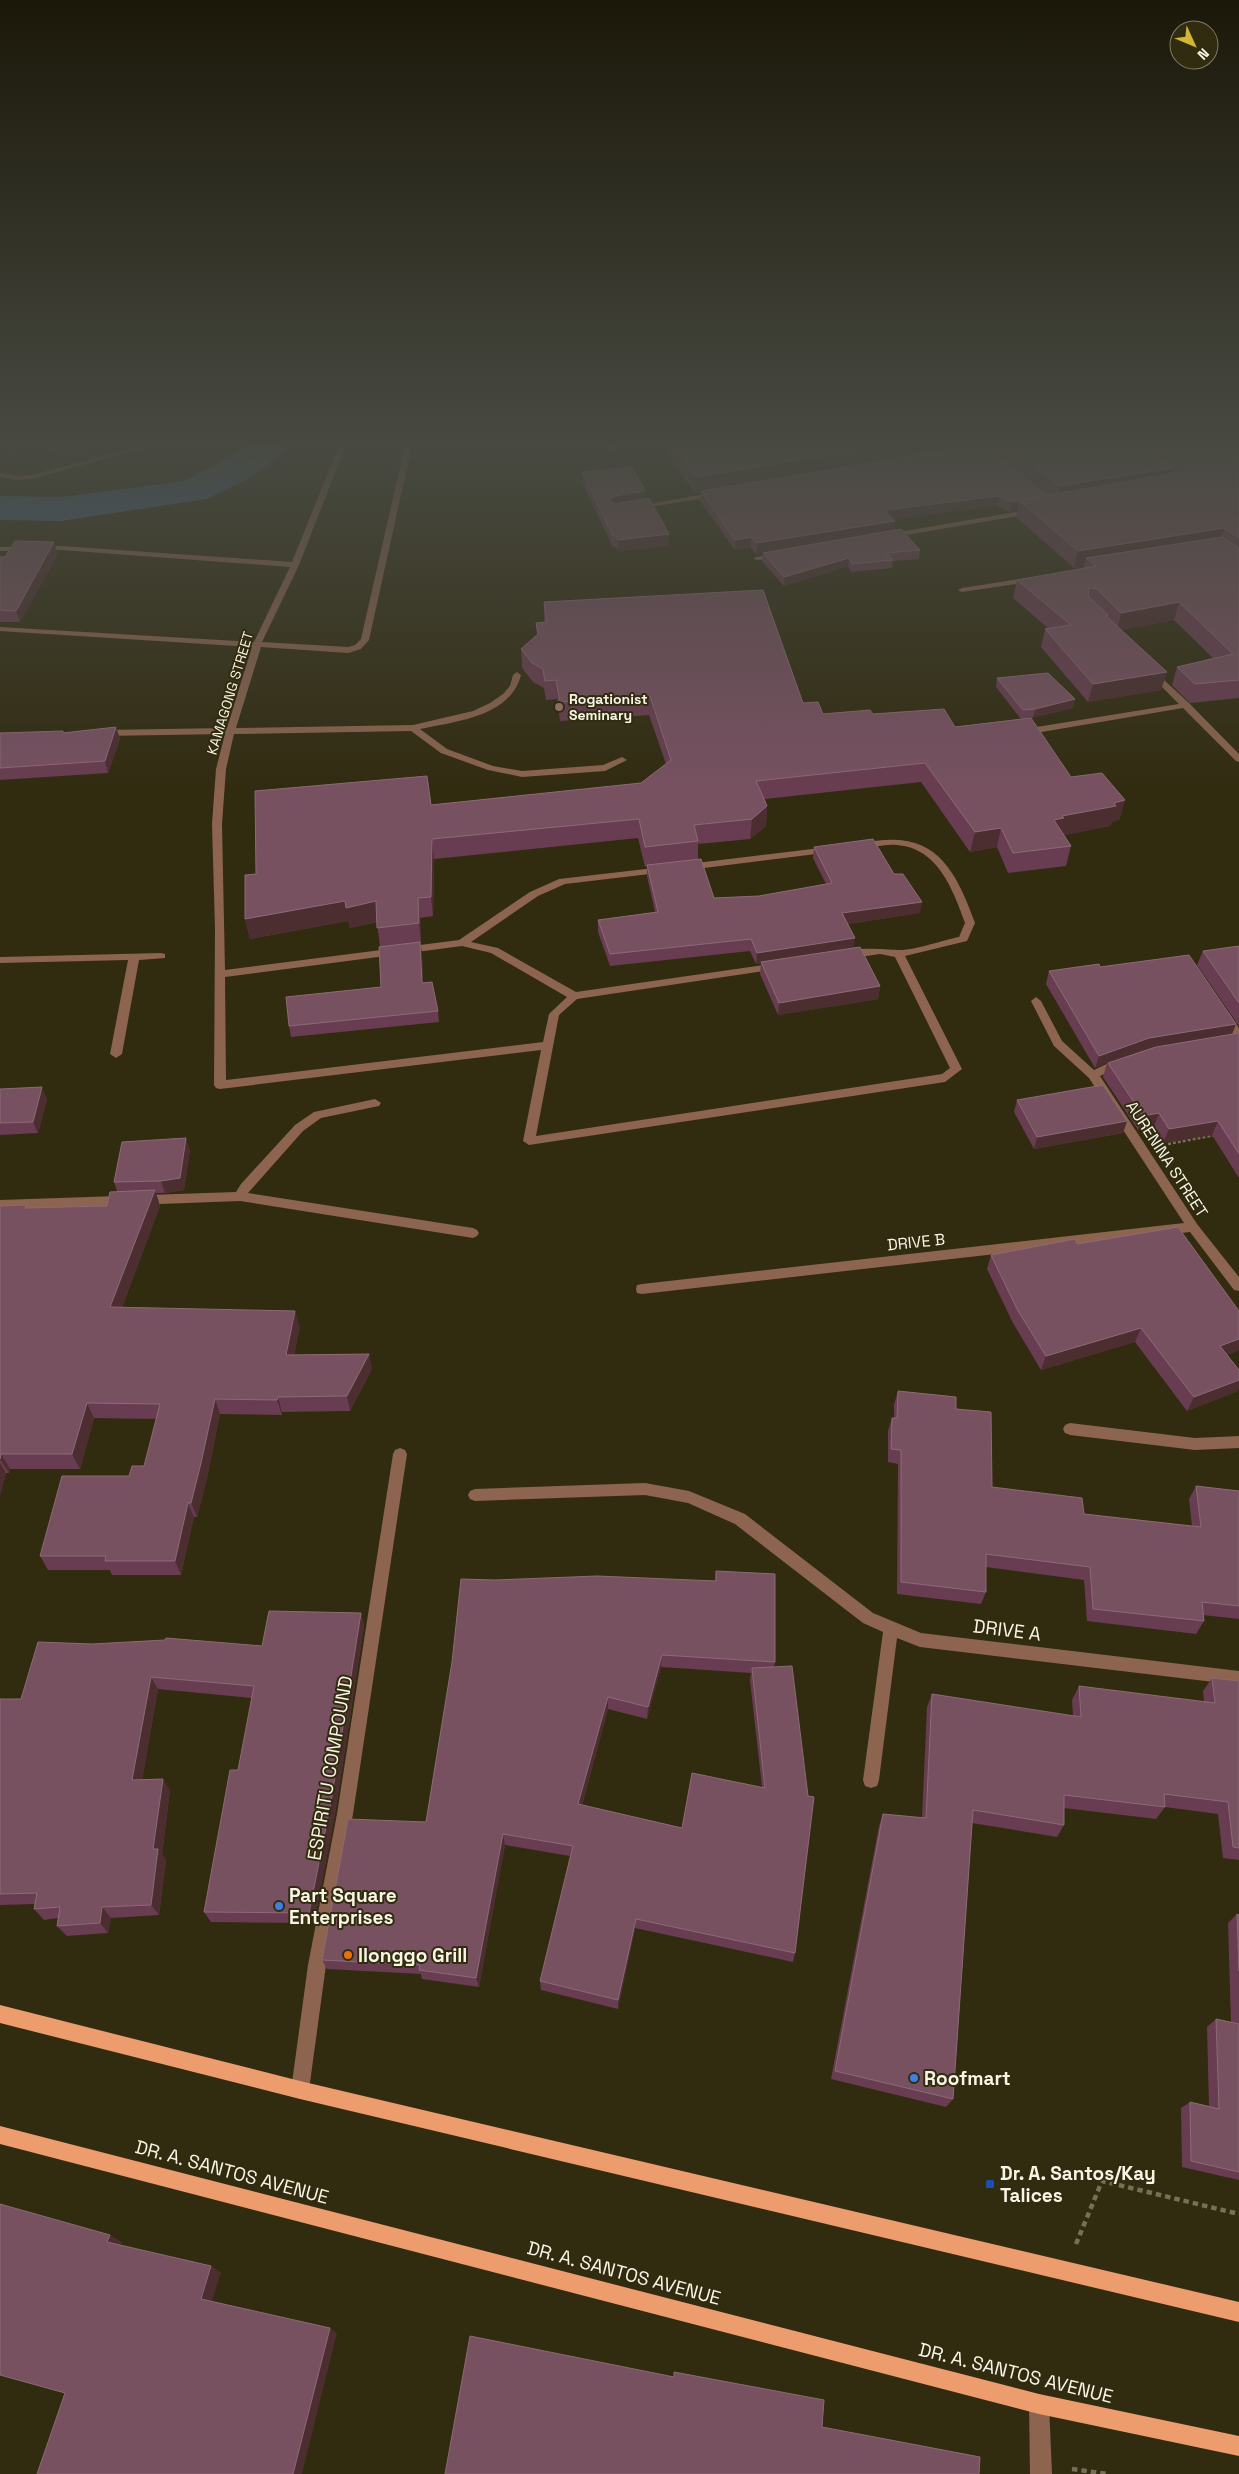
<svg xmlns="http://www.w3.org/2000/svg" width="1239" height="2474" font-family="'Space Grotesk',sans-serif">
<rect width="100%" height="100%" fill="#312b10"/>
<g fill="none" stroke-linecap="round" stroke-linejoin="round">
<polygon fill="#46638c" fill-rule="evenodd" points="245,445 288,445 283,453 247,479 207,499 61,521 0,520 0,496 61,497 184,481 219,463"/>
<polyline stroke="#757059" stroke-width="2.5" stroke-dasharray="3 2" stroke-linecap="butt" points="1168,1144 1216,1135"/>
<g stroke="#757059" stroke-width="4.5" stroke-dasharray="5.5 4" stroke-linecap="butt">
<polyline points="1076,2244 1102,2181 1239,2214"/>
<polyline points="1072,2469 1107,2474"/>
</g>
<g fill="#8c644f" fill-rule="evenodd">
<polygon points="143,445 155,445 32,479 18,480 0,477 0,473 18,476 32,475"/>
<path d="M 339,445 L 346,445 L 299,565 L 262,642 L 348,647 L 355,645 L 361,639 L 405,445 L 412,445 L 369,640 L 361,649 L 348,653 L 261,647 L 236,728 L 413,725 L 473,711 L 490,703 L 503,694 L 510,686 L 513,675 L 517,672 L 521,675 C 510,717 456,721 420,729 L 447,749 L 493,766 L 522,771 L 603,765 L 622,757 L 627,760 L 605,771 L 522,777 L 488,770 L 441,753 L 411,731 L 234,734 L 226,769 L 222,824 L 225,970 L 459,940 L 530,892 L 559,879 L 663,867 L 667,868 L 667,872 L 565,884 L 538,896 L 471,942 L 498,948 L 576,992 L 777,963 L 782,966 L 777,969 L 577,999 L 559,1015 L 536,1136 L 942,1074 L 950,1068 L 895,957 L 880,954 L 846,959 L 841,956 C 851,945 884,950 898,950 C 913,951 943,940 959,937 L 965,923 C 953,890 938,848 897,845 C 885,844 874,847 862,849 L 857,846 L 859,844 C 930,827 953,861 975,923 L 967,941 L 905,956 L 962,1069 L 945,1082 L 529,1145 L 523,1141 L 541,1050 L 220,1089 L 216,1088 L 214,1085 L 215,929 L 212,824 L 216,769 L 225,734 L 102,736 L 97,733 L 102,730 L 227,728 L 252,647 L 0,631 L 0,627 L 254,642 L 290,567 L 61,550 L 0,551 L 0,547 L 61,546 L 292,562 ZM 462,946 L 491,953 L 567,997 L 549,1014 L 543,1042 L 226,1080 L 225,977 Z"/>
<polygon points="612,445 631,445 608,450 604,448"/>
<polygon points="716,492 720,494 719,496 637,509 633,507"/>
<polygon points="1033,509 1037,511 1036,513 888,538 884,536 888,534"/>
<polygon points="779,552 783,554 782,556 757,560 753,558"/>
<polygon points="1033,577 1036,577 1036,581 962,592 958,590 962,588"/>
<polygon points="1152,669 1189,703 1239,754 1239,762 1236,761 1183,708 1024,735 1019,732 1024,729 1179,704 1149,674 1148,672"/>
<polygon points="829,847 834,850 832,852 688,870 683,867 688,864"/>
<polygon points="161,953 165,954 165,958 139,960 122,1054 116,1058 110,1054 128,960 0,963 0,957"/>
<polygon points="1036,997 1041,1001 1062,1041 1094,1070 1117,1059 1125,1059 1127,1062 1125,1065 1100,1076 1197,1224 1239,1277 1239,1291 1234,1290 1190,1232 642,1294 637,1293 636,1289 637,1285 642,1284 1184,1223 1089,1078 1054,1046 1031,1001"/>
<polygon points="1225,1012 1229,1013 1239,1028 1239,1041 1235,1040 1220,1016"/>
<polygon points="375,1099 381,1103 379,1106 321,1118 303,1131 248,1193 473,1228 477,1230 479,1233 477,1236 473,1238 240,1201 0,1210 0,1200 236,1192 241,1184 295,1125 314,1112"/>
<polygon points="1070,1423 1195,1438 1239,1436 1239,1448 1195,1450 1070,1435 1065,1433 1063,1429 1065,1425"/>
<polygon points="400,1448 405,1450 407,1454 353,1814 326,1965 309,2090 306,2096 300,2099 294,2096 291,2090 308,1965 337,1814 393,1454 395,1450"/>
<polygon points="645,1483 689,1491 745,1514 873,1613 921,1633 1239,1671 1239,1685 920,1647 897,1638 879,1780 877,1786 871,1788 865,1786 863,1780 883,1632 863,1623 735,1524 688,1503 645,1495 475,1501 470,1499 468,1495 470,1491 475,1489"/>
<polygon points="1039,2394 1046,2397 1049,2404 1052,2474 1030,2474 1029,2404 1032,2397"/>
</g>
<g fill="#ed9c6e" fill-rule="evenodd">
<polygon points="0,2005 300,2081 1239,2302 1239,2322 300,2099 0,2023"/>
<polygon points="0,2126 1039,2394 1239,2436 1239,2456 1039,2414 0,2144"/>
</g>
</g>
<g fill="#693d51" fill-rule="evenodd">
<polygon points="4,445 25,445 10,450"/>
<polygon points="45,445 118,445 105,449 101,446 62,458"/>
<polygon points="665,445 985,445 1047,496 986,445 1239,445 1239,698 1190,703 1172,685 1177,667 1213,658 1174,620 1121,630 1161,690 1088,702 1041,647 1045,629 1049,629 1013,598 1017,580 1083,569 1084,567 1074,568 1016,517 1017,510 1009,512 997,506 893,519 895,521 894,530 920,550 919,559 893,561 892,568 851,572 848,566 784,586 762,561 763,553 756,554 751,548 735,550 700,501 701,493 695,494 665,450"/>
<polygon points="582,472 645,499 669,534 668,546 618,551 616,547 613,547 582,483"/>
<polygon points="58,554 20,622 0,622 0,557"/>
<polygon points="544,602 803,703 823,714 873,714 955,727 1021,719 996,687 997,678 1075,699 1073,708 1031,718 1071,777 1120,819 1112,822 1110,826 1064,835 1071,846 1066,866 1008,873 997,847 970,852 921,782 765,799 767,806 766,826 750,839 698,844 698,859 714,898 759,896 826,884 813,858 814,847 894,874 920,913 848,924 854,948 880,986 878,999 778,1015 760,974 761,963 756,964 750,951 610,966 598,932 598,920 655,912 647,876 647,866 645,867 638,838 434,859 433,916 420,918 421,943 420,943 422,953 423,983 438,1011 439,1022 291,1037 289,1026 381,987 380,947 377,922 350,928 348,921 250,939 245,919 256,874 431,805 641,783 666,764 649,715 560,721 557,699 546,700 544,688 533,682 522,668 521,649 537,635 536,623 544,622"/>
<polygon points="116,727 120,739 108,773 0,780 0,733 64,733"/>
<polygon points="1239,946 1239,1026 1197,965 1203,951"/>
<polygon points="1100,967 1232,1034 1239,1033 1239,1178 1212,1135 1163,1143 1154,1127 1138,1130 1103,1077 1107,1063 1095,1068 1046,984 1049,971"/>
<polygon points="0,1089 47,1099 38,1133 0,1135"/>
<polygon points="1017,1100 1127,1121 1123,1133 1034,1149 1014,1112"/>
<polygon points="190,1150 184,1190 165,1193 156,1193 160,1206 122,1307 300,1327 294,1355 369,1354 372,1369 350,1411 282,1412 282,1415 220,1414 207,1478 197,1517 194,1517 181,1575 112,1575 110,1570 48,1570 40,1556 129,1476 144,1466 156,1419 94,1418 80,1469 10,1469 9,1473 6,1473 0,1495 0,1206 28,1208 107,1206 117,1191 114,1182"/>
<polygon points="1077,1244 1239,1311 1239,1350 1227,1355 1238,1391 1187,1411 1135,1342 1041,1370 1013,1323 987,1269 991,1255"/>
<polygon points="898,1391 956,1409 992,1487 1084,1514 1192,1526 1189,1499 1196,1486 1239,1491 1239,1619 1203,1615 1204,1621 1196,1634 1087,1621 1084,1580 986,1567 986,1592 981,1604 897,1594 898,1464 888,1462 888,1431 892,1418 894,1418 894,1405"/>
<path d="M 716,1571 L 775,1662 L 774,1667 L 795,1953 L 793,1962 L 635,1928 L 618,2009 L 541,1990 L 540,1981 L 570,1856 L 505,1845 L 479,1987 L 422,1979 L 421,1974 L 327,1969 L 322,1960 L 426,1822 L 452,1662 L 495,1580 L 715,1581 ZM 661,1667 L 751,1673 L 750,1680 L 762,1787 L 682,1828 L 582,1805 L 608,1709 L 647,1719 Z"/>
<polygon points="361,1613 364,1626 335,1814 314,1923 211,1922 204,1912 238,1770 252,1698 158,1689 142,1780 170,1790 162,1854 166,1860 159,1915 111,1918 108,1933 67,1936 57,1926 58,1918 44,1920 34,1909 35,1904 0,1905 0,1699 21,1699 262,1646"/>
<polygon points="1212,1678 1239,1681 1239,1860 1223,1858 1218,1814 1165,1807 1156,1819 1064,1808 1064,1825 1057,1837 972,1823 953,2099 946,2107 831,2079 879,1826 883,1814 922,1818 927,1707 932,1694 1073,1716 1072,1700 1079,1686 1204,1702 1203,1691"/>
<polygon points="1237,1914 1239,1915 1239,2180 1182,2167 1181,2108 1190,2102 1209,2106 1207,2027 1216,2019 1231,2022 1228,1923"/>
</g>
<g fill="#4c2d30">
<polygon points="8,445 25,445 10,450"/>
<polygon points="67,445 101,445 101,446 62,458 59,448"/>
<polygon points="104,445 118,445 105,449"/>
<polygon points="890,445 976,445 701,491 701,493 695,494 696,477"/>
<polygon points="1172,468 1168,485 1057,503 1060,486"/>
<polygon points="645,491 645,502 615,507 609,501 615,496"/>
<polygon points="999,496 997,506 884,520 885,510"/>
<polygon points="1047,496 1019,500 1017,510 1009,512 1011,502"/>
<polygon points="895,521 893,531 756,554 757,543"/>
<polygon points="1224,528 1219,545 1086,558 1084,567 1074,568 1078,551"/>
<polygon points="669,534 668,546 618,551 618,540"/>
<polygon points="751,537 751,548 735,550 735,540"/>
<polygon points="54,542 58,554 20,622 16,611"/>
<polygon points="849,558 848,566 784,586 784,577"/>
<polygon points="1179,602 1174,620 1117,631 1121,613"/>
<polygon points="1167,672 1161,690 1088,702 1093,684"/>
<polygon points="1075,699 1073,708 1033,718 1035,709"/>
<polygon points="116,727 120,739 108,773 105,761"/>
<polygon points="1125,800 1120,819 1112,822 1110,826 1059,836 1054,820 1062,816"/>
<polygon points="767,806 766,826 750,839 752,819"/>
<polygon points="1001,828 997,847 970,852 975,832"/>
<polygon points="432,839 434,859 433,916 431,897"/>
<polygon points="418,898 420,918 421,943 419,923"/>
<polygon points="345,901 376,901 379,921 350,928 348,921 250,939 245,919"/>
<polygon points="922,902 920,913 841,925 842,913"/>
<polygon points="855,938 854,950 761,962 761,963 756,964 757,953"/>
<polygon points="420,942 422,953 423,994 422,983"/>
<polygon points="880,986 878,999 778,1015 779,1003"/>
<polygon points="1236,1024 1231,1037 1145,1050 1095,1068 1099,1056 1149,1038"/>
<polygon points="42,1087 47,1099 38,1133 33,1122"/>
<polygon points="1159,1113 1154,1127 1138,1130 1143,1116"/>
<polygon points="1127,1121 1123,1133 1034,1149 1037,1137"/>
<polygon points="1218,1121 1212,1135 1163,1143 1169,1129"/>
<polygon points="186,1138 190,1150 184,1190 165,1193 161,1181"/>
<polygon points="155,1190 160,1206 116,1322 110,1307"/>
<polygon points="295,1311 300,1327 291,1371 286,1355"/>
<polygon points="1141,1328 1135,1342 1041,1370 1046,1356"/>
<polygon points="1239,1339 1239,1350 1213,1360 1220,1346"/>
<polygon points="369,1354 372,1369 350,1411 347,1396"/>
<polygon points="1239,1380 1239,1389 1238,1391 1187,1411 1194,1397"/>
<polygon points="278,1397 282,1412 282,1415 277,1400"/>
<polygon points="215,1399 220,1414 207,1478 197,1517 191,1503"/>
<polygon points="87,1403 94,1418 80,1469 72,1454"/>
<polygon points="1,1454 10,1469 9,1473 0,1459"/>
<polygon points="0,1463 6,1473 0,1495"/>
<polygon points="188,1503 194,1517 181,1575 175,1561"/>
<polygon points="361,1613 364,1626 335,1814 314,1923 309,1913"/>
<polygon points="662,1655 661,1667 647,1719 648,1707"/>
<polygon points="151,1677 158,1689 140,1792 132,1780"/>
<polygon points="608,1697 608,1709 579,1815 578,1804"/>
<polygon points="163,1779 170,1790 162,1854 166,1860 159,1915 151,1905 153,1849"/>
<polygon points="503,1834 505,1845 479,1987 476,1978"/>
<polygon points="102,1907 111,1918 108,1933 100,1923"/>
<polygon points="636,1919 635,1928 618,2009 618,2000"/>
<polygon points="110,2235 122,2242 119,2249 107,2242"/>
<polygon points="211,2266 221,2272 211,2305 201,2299"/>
<polygon points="330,2328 337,2333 302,2474 293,2474"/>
</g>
<g fill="#785161" stroke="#8c6a76">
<polygon points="56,445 67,445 59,448"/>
<polygon points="674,445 890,445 696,477"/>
<polygon points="976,445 985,445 1047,496 1011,502 999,496 885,510 895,521 757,543 751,537 735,540 701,491"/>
<polygon points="1009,445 1145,445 1172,468 1060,486"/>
<polygon points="1159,445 1239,445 1239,538 1224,528 1078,551 1019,500 1188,471 1188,469"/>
<polygon points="632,467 645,491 615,496 609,501 615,504 649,498 669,534 618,540 616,536 613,536 582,472"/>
<polygon points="901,529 920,550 887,553 893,560 852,564 849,558 784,577 763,553"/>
<polygon points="1222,537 1239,548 1239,680 1195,684 1177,667 1233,654 1179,602 1121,613 1097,589 1089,588 1088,596 1108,615 1106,616 1167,672 1093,684 1045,629 1071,625 1017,580 1096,566 1086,558"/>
<polygon points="15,541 54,542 16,611 0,610 0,557 5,557"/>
<polygon points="763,590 803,703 818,702 823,714 870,710 873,714 944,709 955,727 1031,718 1071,777 1102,773 1125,800 1114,803 1116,806 1062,816 1064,818 1054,820 1071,846 1013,853 1001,828 975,832 925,763 756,781 767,806 752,819 694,825 698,841 645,847 639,819 432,839 431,897 418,898 419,923 377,928 376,901 346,908 345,901 245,919 245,875 256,874 255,791 427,776 431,805 641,783 671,760 650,696 560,702 556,680 545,681 543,669 532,663 521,649 538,634 536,623 547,622 544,602"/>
<polygon points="1048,673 1075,699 1035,709 1023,710 997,678"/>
<polygon points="116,727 105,761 0,768 0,733 63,731 63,733"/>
<polygon points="873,839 894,874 903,874 922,902 842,913 855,938 757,953 751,939 610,954 598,920 658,912 647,865 701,859 714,898 759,896 832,883 814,847"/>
<polygon points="420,942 422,983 432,982 438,1011 289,1026 286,997 381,987 379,947"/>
<polygon points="1239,946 1239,1003 1203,951"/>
<polygon points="860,947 880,986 779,1003 761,962"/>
<polygon points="1189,955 1236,1024 1149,1038 1099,1056 1049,971 1099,964 1100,967"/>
<polygon points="1239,1033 1239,1154 1218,1121 1169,1129 1159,1113 1143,1116 1108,1063 1156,1047"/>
<polygon points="1103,1085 1127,1121 1037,1137 1017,1100"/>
<polygon points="42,1087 33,1122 0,1123 0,1089"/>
<polygon points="186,1138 180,1178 161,1181 114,1182 122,1142"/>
<polygon points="155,1190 110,1307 295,1311 286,1355 369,1354 347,1396 278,1397 277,1400 215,1399 201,1463 191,1503 188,1503 175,1561 105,1561 106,1556 40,1556 62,1476 129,1476 132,1466 144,1466 160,1404 87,1403 72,1454 1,1454 0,1459 0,1206 26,1205 25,1208 107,1206 110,1192"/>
<polygon points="1178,1227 1239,1311 1239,1339 1220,1346 1239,1370 1239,1380 1194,1397 1141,1328 1046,1356 1017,1309 991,1255 1075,1239 1077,1244"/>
<polygon points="898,1391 956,1397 956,1409 991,1412 992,1487 1082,1498 1084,1514 1201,1527 1196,1486 1239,1491 1239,1606 1202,1602 1204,1621 1093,1609 1090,1567 986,1554 986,1592 901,1582 901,1450 891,1449 892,1418 897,1418"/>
<polygon points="716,1571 775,1574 775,1662 662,1655 648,1707 608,1697 578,1804 682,1828 692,1773 765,1788 752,1668 792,1666 808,1796 814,1797 795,1953 636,1919 618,2000 540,1981 573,1846 503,1834 476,1978 419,1970 420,1965 322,1960 348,1819 426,1822 452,1662 461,1579 495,1580 597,1576 716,1581"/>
<polygon points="269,1611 361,1613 331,1802 309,1913 204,1912 230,1770 238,1770 254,1686 151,1677 132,1780 163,1779 153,1849 158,1849 151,1905 102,1907 100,1923 57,1926 60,1907 34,1909 37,1893 0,1894 0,1699 21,1699 38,1642 92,1644 165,1640 166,1638 262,1646"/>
<polygon points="1212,1678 1239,1681 1239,1848 1233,1847 1228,1802 1164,1794 1165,1807 1064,1795 1064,1825 973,1810 953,2099 835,2071 883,1814 926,1818 932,1694 1081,1717 1079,1686 1215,1703"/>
<polygon points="1237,1914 1239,1915 1239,1971"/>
<polygon points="1216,2019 1239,2024 1239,2172 1191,2161 1190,2102 1219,2109"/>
<polygon points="0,2204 110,2235 107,2242 211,2266 201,2299 330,2328 293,2474 37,2474 65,2393 0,2375"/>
<polygon points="470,2336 674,2377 674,2372 824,2400 822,2427 980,2457 979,2474 445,2474"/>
</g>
<linearGradient id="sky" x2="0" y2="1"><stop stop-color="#1b1809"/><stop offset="0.56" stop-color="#484a42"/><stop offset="1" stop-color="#484a42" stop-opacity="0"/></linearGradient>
<rect width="1239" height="792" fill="url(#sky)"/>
<circle fill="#8d6e63" stroke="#312b10" stroke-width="2" cx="559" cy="707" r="5"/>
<g fill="#3f7fe0" stroke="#312b10" stroke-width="2">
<circle cx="279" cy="1906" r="5"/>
<circle cx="914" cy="2078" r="5"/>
</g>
<circle fill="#e8710a" stroke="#312b10" stroke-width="2" cx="348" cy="1955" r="5"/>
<rect fill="#1a4fb4" stroke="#312b10" stroke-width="2" x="985" y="2179" width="10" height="10" rx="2.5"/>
<g text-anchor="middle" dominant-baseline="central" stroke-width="4" stroke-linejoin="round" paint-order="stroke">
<g font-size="14" fill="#f9f5e5" stroke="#312b10">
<text transform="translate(230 693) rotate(-73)">KAMAGONG STREET</text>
</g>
<g font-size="14" font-weight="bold" fill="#f9f5e5" stroke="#312b10" text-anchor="start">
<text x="569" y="699">Rogationist<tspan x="569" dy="16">Seminary</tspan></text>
</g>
<g font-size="16" fill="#f9f5e5" stroke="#312b10">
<text transform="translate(1167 1159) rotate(57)">AURENINA STREET</text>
<text transform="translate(916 1242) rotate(-6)">DRIVE B</text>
</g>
<g font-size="19" fill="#f9f5e5" stroke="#312b10">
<text transform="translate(1007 1630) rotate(7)">DRIVE A</text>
<text transform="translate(330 1768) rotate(-80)">ESPIRITU COMPOUND</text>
<text transform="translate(232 2172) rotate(15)">DR. A. SANTOS AVENUE</text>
<text transform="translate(624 2273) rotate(15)">DR. A. SANTOS AVENUE</text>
<text transform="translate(1016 2373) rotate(14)">DR. A. SANTOS AVENUE</text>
</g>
<g font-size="19" font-weight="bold" fill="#f9f5e5" stroke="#312b10" text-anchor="start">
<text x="289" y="1895">Part Square<tspan x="289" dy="22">Enterprises</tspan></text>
<text x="358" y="1955">Ilonggo Grill</text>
<text x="924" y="2078">Roofmart</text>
<text x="1000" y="2173">Dr. A. Santos/Kay<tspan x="1000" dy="22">Talices</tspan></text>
</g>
</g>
<g transform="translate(1194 45) rotate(134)"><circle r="24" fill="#312b10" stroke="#817c65"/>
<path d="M0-4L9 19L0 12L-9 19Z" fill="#d2b735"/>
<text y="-8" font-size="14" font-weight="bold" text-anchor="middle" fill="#f9f5e5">N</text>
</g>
</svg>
